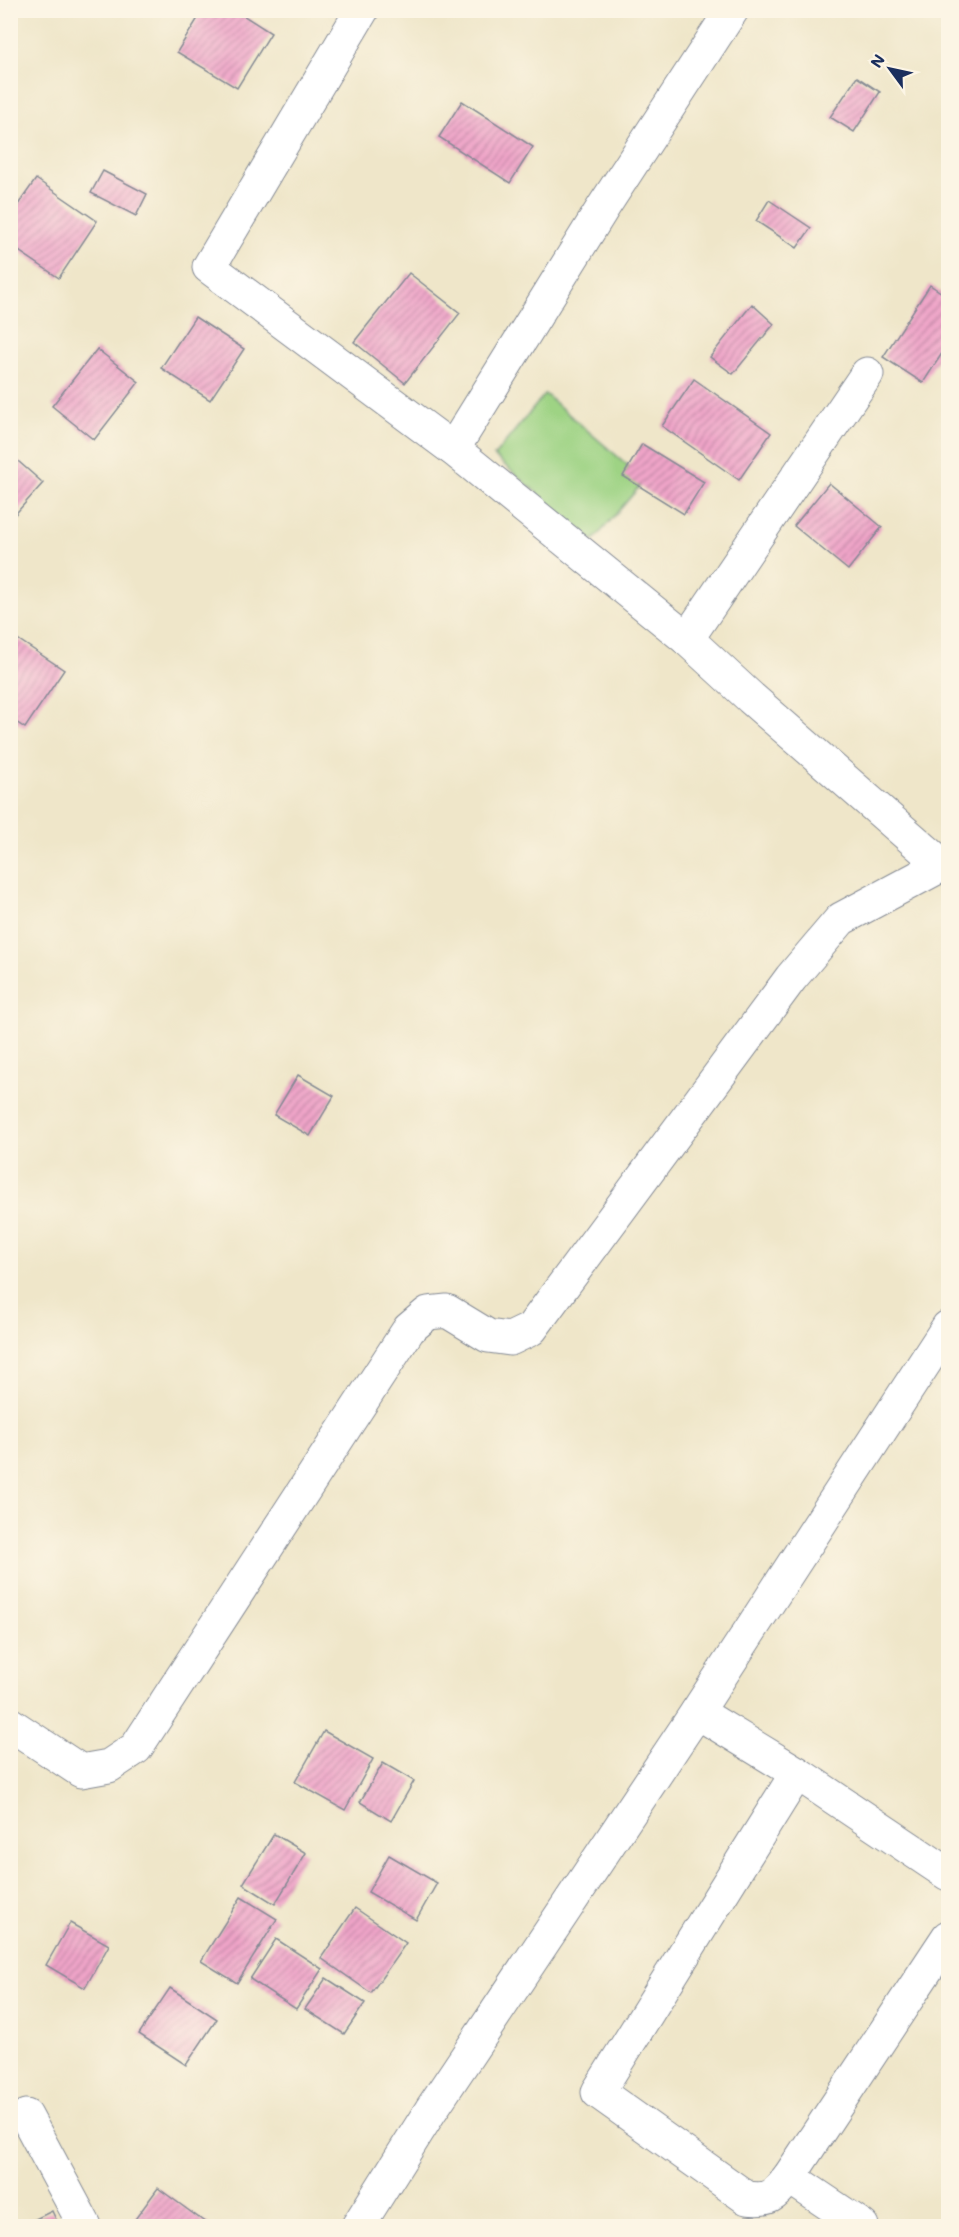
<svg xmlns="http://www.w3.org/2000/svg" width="959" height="2237" font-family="Mali,sans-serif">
<defs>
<pattern id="building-hatch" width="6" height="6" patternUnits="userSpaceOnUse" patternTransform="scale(1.5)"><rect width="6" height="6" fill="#efa4c8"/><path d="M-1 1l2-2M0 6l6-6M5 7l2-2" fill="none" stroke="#c186a6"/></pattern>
</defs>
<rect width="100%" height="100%" fill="#fcf5e5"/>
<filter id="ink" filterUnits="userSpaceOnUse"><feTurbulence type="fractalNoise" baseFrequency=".0167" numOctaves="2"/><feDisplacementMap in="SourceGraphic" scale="12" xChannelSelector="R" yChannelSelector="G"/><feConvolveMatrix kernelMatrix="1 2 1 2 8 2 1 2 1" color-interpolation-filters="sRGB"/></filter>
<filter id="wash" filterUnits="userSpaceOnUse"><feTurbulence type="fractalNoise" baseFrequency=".008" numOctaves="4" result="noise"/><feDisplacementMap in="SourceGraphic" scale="24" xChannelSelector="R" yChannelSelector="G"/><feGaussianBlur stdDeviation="1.35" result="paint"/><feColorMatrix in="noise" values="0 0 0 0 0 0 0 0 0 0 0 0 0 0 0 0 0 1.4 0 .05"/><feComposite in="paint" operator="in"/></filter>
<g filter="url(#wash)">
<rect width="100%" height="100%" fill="#efe6c9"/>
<polygon fill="#9ed384" stroke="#5c8171" stroke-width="1.5" points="545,394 645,480 593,541 494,456"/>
<g id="blocks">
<g fill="url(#building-hatch)">
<polygon points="203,10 235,10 271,33 237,88 177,52"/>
<polygon points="857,77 880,92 854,132 830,117"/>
<polygon points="462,101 533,147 510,183 439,137"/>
<polygon points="103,171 147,194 136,216 91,193"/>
<polygon points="36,179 97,221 59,278 10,245 10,216"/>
<polygon points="769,200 811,228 797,248 756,221"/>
<polygon points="409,273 460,313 405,383 354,342"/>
<polygon points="930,285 948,297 948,344 923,383 883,357"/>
<polygon points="752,304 774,324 733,374 710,357"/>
<polygon points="195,317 244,349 210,400 161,368"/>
<polygon points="97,349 139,382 94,440 52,406"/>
<polygon points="694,379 771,433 739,480 662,426"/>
<polygon points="642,444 704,482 684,514 623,476"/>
<polygon points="10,454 43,483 10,520"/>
<polygon points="829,483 882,527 848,570 794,526"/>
<polygon points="10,634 64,670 25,728 10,718"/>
<polygon points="298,1075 334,1096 310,1136 274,1115"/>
<polygon points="324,1731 373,1759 345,1810 295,1782"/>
<polygon points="383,1763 414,1781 391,1821 360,1802"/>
<polygon points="274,1834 306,1853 275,1904 243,1884"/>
<polygon points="389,1855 437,1883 416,1920 368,1892"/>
<polygon points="241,1897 277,1919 237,1983 201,1961"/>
<polygon points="355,1908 406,1943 371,1993 321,1958"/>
<polygon points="70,1923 109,1945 85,1988 46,1965"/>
<polygon points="276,1939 322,1969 296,2009 250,1979"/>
<polygon points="326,1978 365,2003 344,2034 305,2009"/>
<polygon points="170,1988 217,2019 186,2065 139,2034"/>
<polygon points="158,2188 210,2226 130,2226"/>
<polygon points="52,2211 59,2226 21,2226"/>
</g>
</g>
</g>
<g filter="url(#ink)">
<use href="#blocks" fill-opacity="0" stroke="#858a94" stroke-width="1.5"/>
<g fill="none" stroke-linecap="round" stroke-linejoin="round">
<g stroke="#858a94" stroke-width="35">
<g id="minor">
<polyline points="453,449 604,206 732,10"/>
<polyline points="687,639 867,374"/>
<path d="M 697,1712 L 797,1773 L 598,2092 L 747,2198 C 772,2201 774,2195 789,2177 L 948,1937"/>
<polyline points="10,1724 81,1771 109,1766 136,1748 409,1329 428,1313 447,1311 488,1336 510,1339 531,1329 791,978 841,919 942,865 751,698 687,639 453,449 209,267 362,10"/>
<polyline points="797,1773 948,1874"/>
<polyline points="26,2116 85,2226"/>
<polyline points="789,2177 862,2226"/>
<polyline points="358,2226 431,2110 697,1712 948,1327"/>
</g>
</g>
<use href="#minor" stroke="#fff" stroke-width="33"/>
</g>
</g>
<rect width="959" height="2237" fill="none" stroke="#fcf5e5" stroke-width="36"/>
<g transform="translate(890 69) rotate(303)" stroke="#fcf5e5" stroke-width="4.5" paint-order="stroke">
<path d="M0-4.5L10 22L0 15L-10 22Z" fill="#1b2f5e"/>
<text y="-9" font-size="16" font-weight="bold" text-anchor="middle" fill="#1b2f5e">N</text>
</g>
</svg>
